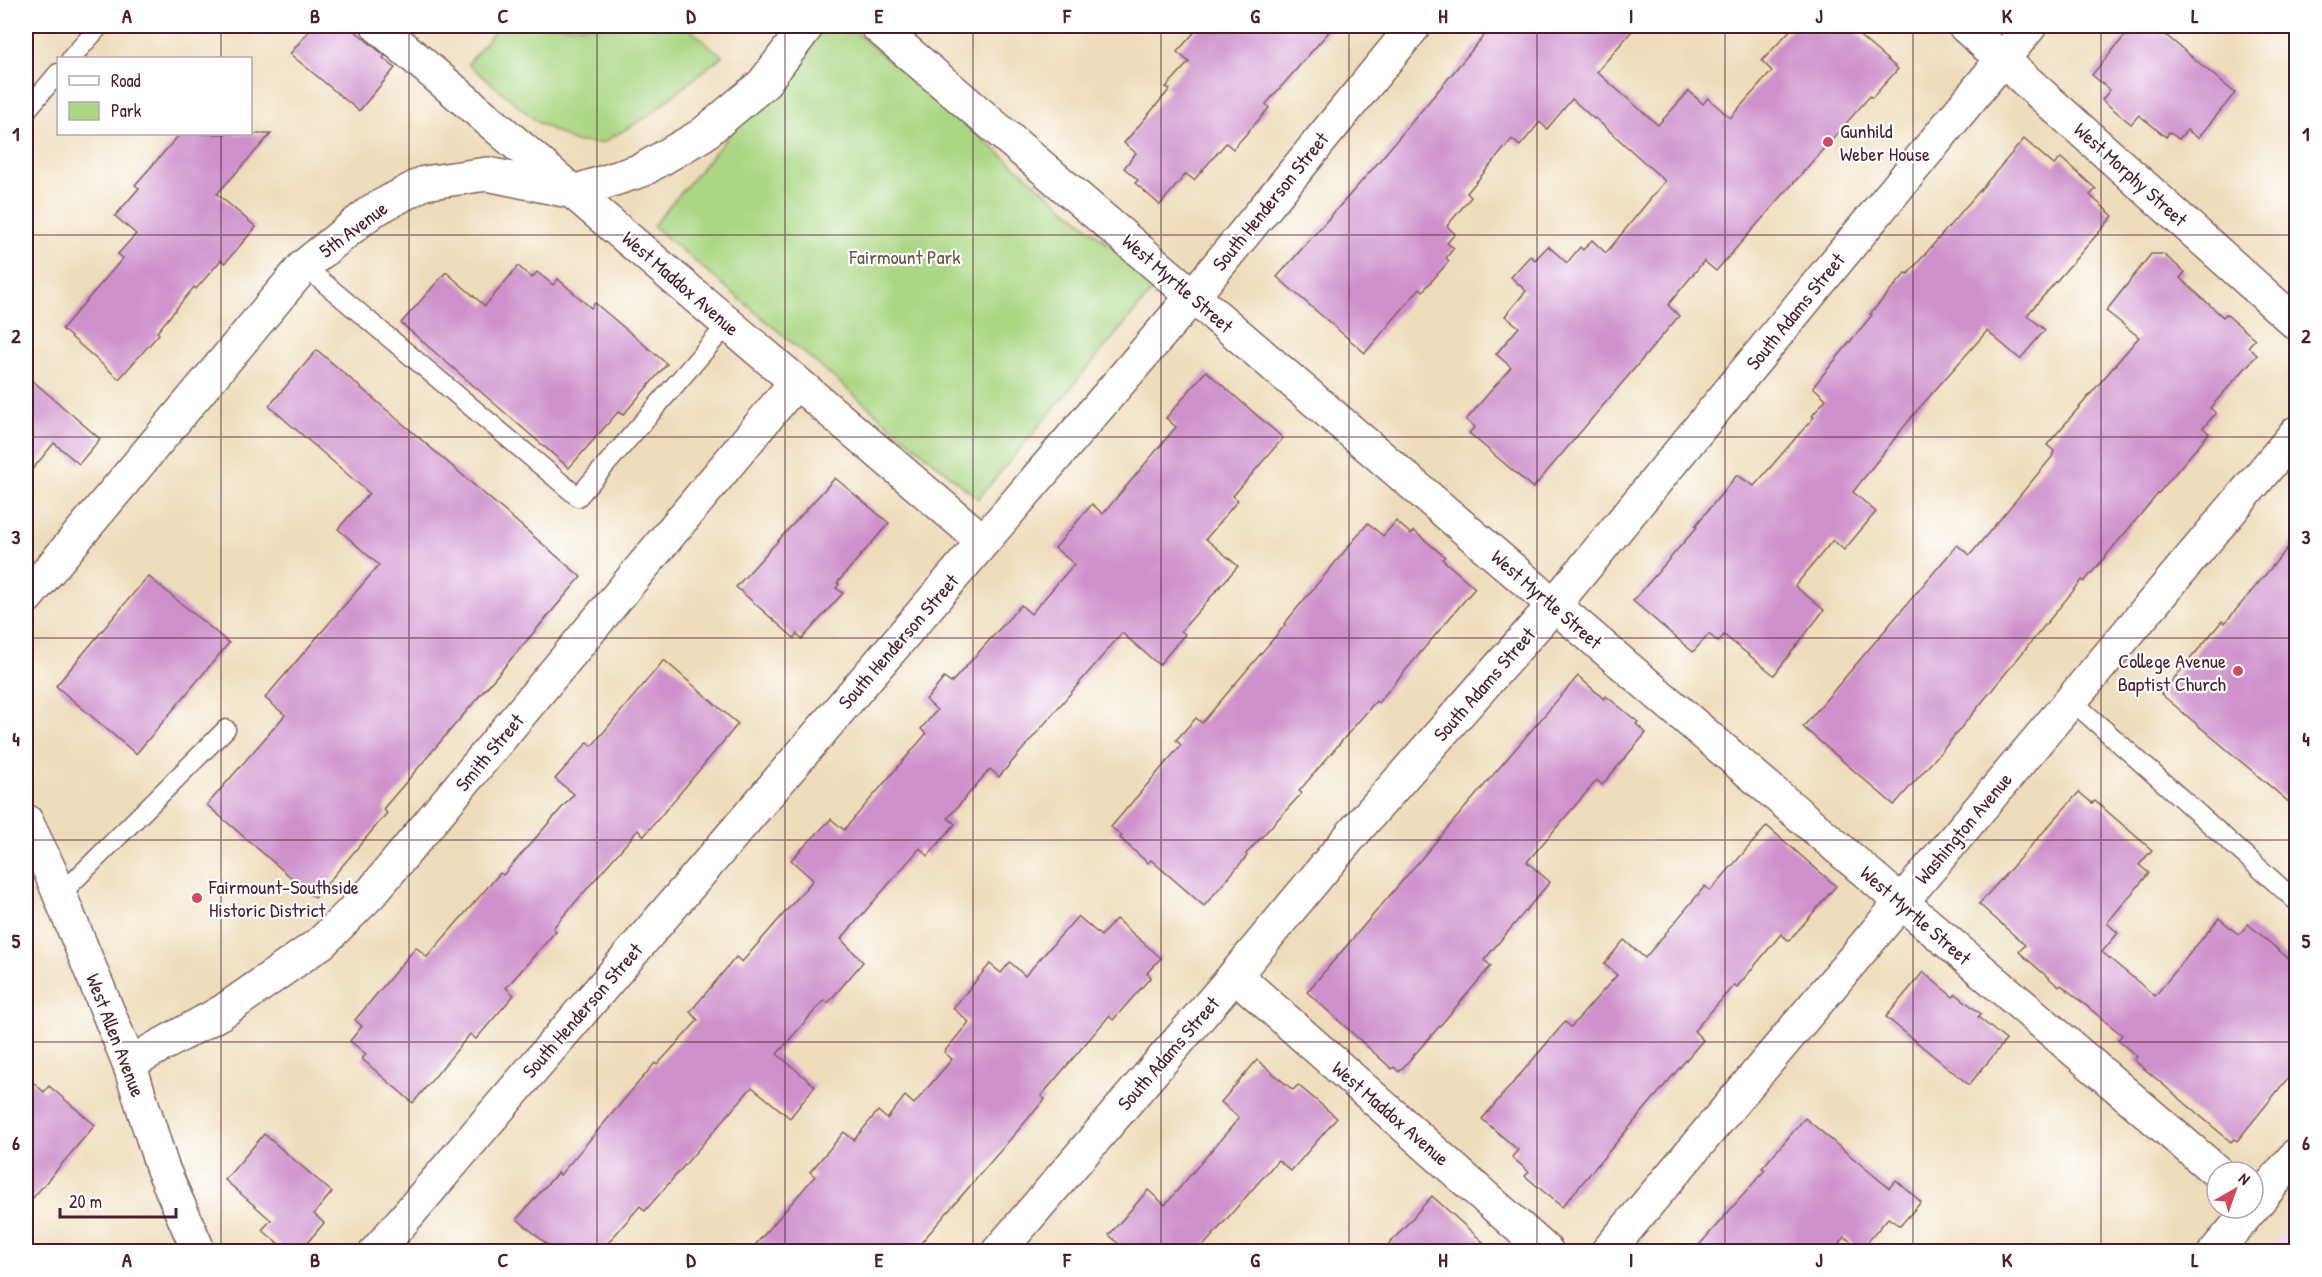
<svg xmlns="http://www.w3.org/2000/svg" width="2322" height="1277" font-family="'Patrick Hand',sans-serif">
<rect width="100%" height="100%" fill="#fff"/>
<filter id="ink" filterUnits="userSpaceOnUse"><feTurbulence type="fractalNoise" baseFrequency=".0167" numOctaves="2"/><feDisplacementMap in="SourceGraphic" scale="12" xChannelSelector="R" yChannelSelector="G"/><feConvolveMatrix kernelMatrix="1 2 1 2 8 2 1 2 1" color-interpolation-filters="sRGB"/></filter>
<filter id="wash" filterUnits="userSpaceOnUse"><feTurbulence type="fractalNoise" baseFrequency=".008" numOctaves="4" result="noise"/><feDisplacementMap in="SourceGraphic" scale="24" xChannelSelector="R" yChannelSelector="G"/><feGaussianBlur stdDeviation="1.35" result="paint"/><feColorMatrix in="noise" values="0 0 0 0 0 0 0 0 0 0 0 0 0 0 0 0 0 1.4 0 .05"/><feComposite in="paint" operator="in"/></filter>
<g filter="url(#wash)">
<rect width="100%" height="100%" fill="#edb"/>
<polygon fill="#ebd1eb" points="2296,1217 2296,1251 2268,1251"/>
<g fill="#abd784" stroke="#7a7b58" stroke-width="1.5">
<polygon points="499,26 686,26 722,56 647,117 602,143 575,142 539,123 468,64"/>
<polygon points="821,26 848,26 1157,285 978,499 653,226"/>
</g>
<g id="blocks">
<g fill="#ce90cb">
<polygon points="313,26 349,26 385,56 383,58 395,68 359,111 290,54"/>
<polygon points="1200,26 1334,26 1266,104 1269,108 1233,149 1226,143 1194,180 1186,174 1160,205 1135,183 1138,180 1124,168 1136,153 1124,143 1170,89 1166,87 1189,62 1177,52"/>
<polygon points="1492,26 1636,26 1597,72 1658,125 1689,91 1703,104 1708,98 1730,118 1772,71 1762,61 1794,26 1848,26 1898,69 1872,98 1870,96 1716,271 1704,261 1668,305 1679,316 1533,488 1469,433 1475,427 1466,420 1511,367 1496,354 1519,327 1505,316 1526,291 1511,277 1530,256 1535,260 1548,246 1567,263 1580,247 1583,250 1592,240 1606,253 1665,181 1595,118 1594,119 1572,99 1547,129 1540,122 1520,146 1512,139 1467,193 1471,197 1447,226 1455,234 1447,243 1454,248 1446,258 1449,261 1423,291 1420,288 1365,353 1277,277 1376,165"/>
<polygon points="2133,26 2155,26 2235,93 2198,138 2187,130 2179,139 2169,132 2166,137 2139,115 2131,124 2102,100 2110,90 2092,75"/>
<polygon points="180,134 271,134 217,194 256,227 225,263 221,260 196,289 194,287 157,332 159,334 119,379 62,329 123,258 118,254 136,234 115,216 139,188 135,185"/>
<polygon points="2024,139 2054,165 2061,158 2096,189 2090,195 2113,216 2027,315 2045,330 2020,359 1987,331 1914,414 1853,492 1876,512 1844,550 1833,540 1795,586 1824,610 1774,675 1724,635 1718,642 1709,634 1693,652 1633,601 1697,527 1695,526 1737,475 1754,486 1814,417 1812,416 1826,399 1813,387 1872,315 1870,314 1906,273 1908,274"/>
<polygon points="2151,254 2163,254 2185,272 2180,278 2223,317 2226,314 2255,339 2248,347 2257,355 2210,408 2216,413 2203,428 2209,433 2084,582 2082,580 1947,745 1894,805 1803,727 1957,545 1970,555 2052,457 2054,451 2047,445 2139,337 2106,311"/>
<polygon points="518,266 532,278 537,272 553,285 558,279 591,308 595,303 667,364 623,415 618,412 569,468 401,323 446,272 485,306"/>
<polygon points="317,350 581,577 383,809 387,813 315,898 207,805 285,715 265,698 379,565 338,529 369,493 269,406"/>
<polygon points="1206,371 1283,438 1233,496 1238,500 1206,539 1238,566 1181,631 1185,634 1159,665 1122,633 999,777 990,769 948,818 955,824 928,856 920,848 841,939 863,962 828,1003 824,1000 777,1054 815,1086 790,1118 752,1087 645,1211 640,1206 601,1251 555,1251 517,1219 558,1172 560,1175 655,1063 657,1065 698,1020 690,1012 736,957 742,962 813,880 791,860 831,819 844,830 926,734 921,729 937,710 926,700 944,678 951,683 1021,605 1031,614 1074,564 1055,548 1092,504 1103,514 1176,427 1166,418"/>
<polygon points="26,375 100,439 79,464 54,443 26,477"/>
<polygon points="835,478 889,523 837,583 839,584 836,588 843,593 802,639 797,634 794,638 736,587"/>
<polygon points="1396,521 1411,534 1414,531 1445,557 1442,559 1475,588 1378,703 1376,701 1299,791 1302,793 1246,854 1247,856 1204,906 1151,860 1148,863 1120,838 1122,836 1111,827 1181,745 1176,740 1196,718 1202,723 1285,625 1284,624 1368,523 1383,536"/>
<polygon points="2296,538 2296,808 2161,694 2222,621 2225,623"/>
<polygon points="148,576 229,643 136,754 56,686"/>
<polygon points="664,660 738,724 644,836 638,830 553,928 556,931 506,988 514,995 476,1039 470,1034 413,1103 362,1059 366,1054 350,1041 362,1026 355,1020 416,947 427,957 500,873 503,875 574,794 555,779 588,742 592,746"/>
<polygon points="1578,676 1604,699 1606,696 1638,722 1636,724 1646,733 1602,785 1597,780 1527,862 1550,882 1484,960 1491,966 1445,1020 1399,1072 1394,1067 1392,1069 1307,992"/>
<polygon points="2079,792 2092,803 2095,801 2152,850 2139,865 2149,873 2107,923 2118,933 2102,952 2155,996 2219,918 2239,935 2248,924 2296,965 2296,1068 2237,1141 2234,1139 2231,1142 2134,1060 2137,1057 2118,1040 2122,1035 2061,985 2059,987 2019,952 2025,945 1979,904"/>
<polygon points="1767,826 1836,886 1789,941 1781,934 1737,987 1734,985 1694,1031 1703,1040 1562,1207 1525,1176 1529,1172 1512,1157 1518,1150 1482,1119 1565,1022 1571,1027 1617,975 1604,964 1624,940 1645,958 1705,886 1710,891"/>
<polygon points="1078,916 1101,936 1116,919 1161,958 1147,973 1151,977 1113,1020 1109,1016 1041,1096 1045,1099 914,1251 750,1251 815,1176 810,1172 844,1132 854,1140 878,1111 887,1119 905,1096 914,1104 952,1059 944,1052 969,1022 953,1008 990,964 1001,973 1010,962 1025,976"/>
<polygon points="1923,972 1953,997 1956,994 1981,1014 1978,1017 2006,1040 1969,1085 1886,1017"/>
<polygon points="1257,1060 1293,1090 1298,1085 1337,1118 1291,1171 1278,1160 1199,1251 1127,1251 1109,1235 1148,1190 1165,1205 1239,1118 1221,1102"/>
<polygon points="26,1076 44,1092 49,1086 95,1125 26,1206"/>
<polygon points="1805,1118 1889,1188 1896,1180 1921,1202 1900,1226 1888,1218 1861,1250 1845,1237 1833,1251 1694,1251 1765,1170 1762,1168"/>
<polygon points="264,1134 332,1192 314,1214 324,1223 300,1251 288,1251 262,1230 271,1220 225,1180"/>
<polygon points="1432,1196 1493,1251 1383,1251"/>
</g>
</g>
</g>
<g filter="url(#ink)">
<use href="#blocks" fill-opacity="0" stroke="#83625d" stroke-width="1.5"/>
<g fill="none" stroke-linecap="round" stroke-linejoin="round">
<g stroke="#83625d" stroke-width="21">
<g id="service">
<polyline points="71,58 100,26"/>
<polyline points="26,111 58,73"/>
<polyline points="304,266 578,497 728,324"/>
<polyline points="2071,700 2296,901"/>
<polyline points="60,895 226,729"/>
</g>
</g>
<g stroke="#83625d" stroke-width="36">
<g id="minor">
<polyline points="378,26 983,541"/>
<polyline points="877,26 2217,1172"/>
<polyline points="1965,26 2296,323"/>
<polyline points="26,598 304,266 372,211 424,183 487,174 574,192 642,170 702,135 763,84 807,26"/>
<polyline points="26,821 50,871 129,1063 162,1167 199,1252"/>
<polyline points="1235,975 1547,1252"/>
<polyline points="129,1063 222,1012 322,942 372,892 796,382"/>
<polyline points="2253,1207 2296,1155"/>
<polyline points="376,1252 1193,296 1414,26"/>
<polyline points="998,1252 1235,975 1354,832 1554,605 2030,26"/>
<polyline points="1607,1252 2296,433"/>
<polyline points="2215,1252 2252,1208"/>
</g>
</g>
<use href="#service" stroke="#fff" stroke-width="18"/>
<use href="#minor" stroke="#fff" stroke-width="33"/>
</g>
</g>
<path fill="none" stroke="#4a1f2b" stroke-width="1.5" stroke-opacity="0.55" d="M 221,26 L 221,58M 409,26 L 409,1252M 597,26 L 597,1252M 785,26 L 785,1252M 973,26 L 973,1252M 1161,26 L 1161,1252M 1349,26 L 1349,1252M 1537,26 L 1537,1252M 1725,26 L 1725,1252M 1913,26 L 1913,1252M 2101,26 L 2101,1252M 221,134 L 221,1252M 26,235 L 2296,235M 26,437 L 2296,437M 26,638 L 2296,638M 26,840 L 2296,840M 26,1042 L 2296,1042"/>
<g fill="#d1495b" stroke="#fff" stroke-width="2">
<circle cx="1828" cy="142" r="6"/>
<circle cx="2238" cy="671" r="6"/>
<circle cx="197" cy="898" r="6"/>
</g>
<g text-anchor="middle" dominant-baseline="central" stroke-width="4.5" stroke-linejoin="round" paint-order="stroke">
<g font-size="20" fill="#4a1f2b" stroke="#fff" text-anchor="start">
<text x="1840" y="130">Gunhild<tspan x="1840" dy="23">Weber House</tspan></text>
<text x="2226" y="660" text-anchor="end">College Avenue<tspan x="2226" dy="23">Baptist Church</tspan></text>
<text x="209" y="886">Fairmount-Southside<tspan x="209" dy="23">Historic District</tspan></text>
</g>
<g font-size="20" fill="#4a1f2b" stroke="#fff">
<text transform="translate(2131 174) rotate(42)">West Morphy Street</text>
<text transform="translate(1270 201) rotate(-51)">South Henderson Street</text>
<text transform="translate(353 229) rotate(-37)">5th Avenue</text>
<text transform="translate(681 283) rotate(41)">West Maddox Avenue</text>
<text transform="translate(1178 283) rotate(41)">West Myrtle Street</text>
<text transform="translate(1795 311) rotate(-51)">South Adams Street</text>
<text transform="translate(1547 599) rotate(41)">West Myrtle Street</text>
<text transform="translate(898 641) rotate(-49)">South Henderson Street</text>
<text transform="translate(1484 684) rotate(-49)">South Adams Street</text>
<text transform="translate(489 752) rotate(-50)">Smith Street</text>
<text transform="translate(1963 828) rotate(-50)">Washington Avenue</text>
<text transform="translate(1916 915) rotate(41)">West Myrtle Street</text>
<text transform="translate(582 1010) rotate(-49)">South Henderson Street</text>
<text transform="translate(116 1035) rotate(69)">West Allen Avenue</text>
<text transform="translate(1168 1053) rotate(-49)">South Adams Street</text>
<text transform="translate(1391 1113) rotate(41)">West Maddox Avenue</text>
</g>
<g font-size="20" fill="#675646" stroke="#fff">
<text x="905" y="256">Fairmount Park</text>
</g>
</g>
<rect width="2322" height="1277" fill="none" stroke="#fff" stroke-width="66"/>
<rect x="57" y="57" width="195" height="78" fill="#ffffff" stroke="#b7a5aa" stroke-width="1.5"/>
<rect x="69" y="76" width="30" height="9" fill="#ffffff" stroke="#b7a5aa" stroke-width="1.5"/>
<text x="111" y="87" font-size="18" fill="#4a1f2b">Road</text>
<rect x="69" y="102" width="30" height="18" fill="#abd784" stroke="#b7a5aa" stroke-width="1.5"/>
<text x="111" y="117" font-size="18" fill="#4a1f2b">Park</text>
<g transform="translate(2235 1190) rotate(40)"><circle r="28" fill="#ffffff" stroke="#b7a5aa" stroke-width="1.5"/>
<path d="M0-4.5L10 22L0 15L-10 22Z" fill="#d1495b"/>
<text y="-9" font-size="16" font-weight="bold" text-anchor="middle" fill="#4a1f2b">N</text>
</g>
<path d="M60 1208v9h116v-9" fill="none" stroke="#4a1f2b" stroke-width="3"/>
<text x="69" y="1208" font-size="18" fill="#4a1f2b" stroke="#ffffff" stroke-width="4.5" paint-order="stroke">20 m</text>
<rect x="33" y="33" width="2256" height="1211" fill="none" stroke="#4a1f2b" stroke-width="2"/>
<g font-size="20" text-anchor="middle" font-weight="bold" fill="#4a1f2b">
<text x="127" y="23">A</text>
<text x="315" y="23">B</text>
<text x="503" y="23">C</text>
<text x="691" y="23">D</text>
<text x="879" y="23">E</text>
<text x="1067" y="23">F</text>
<text x="1255" y="23">G</text>
<text x="1443" y="23">H</text>
<text x="1631" y="23">I</text>
<text x="1819" y="23">J</text>
<text x="2007" y="23">K</text>
<text x="2195" y="23">L</text>
<text x="16" y="141">1</text>
<text x="2306" y="141">1</text>
<text x="16" y="343">2</text>
<text x="2306" y="343">2</text>
<text x="16" y="544">3</text>
<text x="2306" y="544">3</text>
<text x="16" y="746">4</text>
<text x="2306" y="746">4</text>
<text x="16" y="948">5</text>
<text x="2306" y="948">5</text>
<text x="16" y="1150">6</text>
<text x="2306" y="1150">6</text>
<text x="127" y="1267">A</text>
<text x="315" y="1267">B</text>
<text x="503" y="1267">C</text>
<text x="691" y="1267">D</text>
<text x="879" y="1267">E</text>
<text x="1067" y="1267">F</text>
<text x="1255" y="1267">G</text>
<text x="1443" y="1267">H</text>
<text x="1631" y="1267">I</text>
<text x="1819" y="1267">J</text>
<text x="2007" y="1267">K</text>
<text x="2195" y="1267">L</text>
</g>
</svg>
